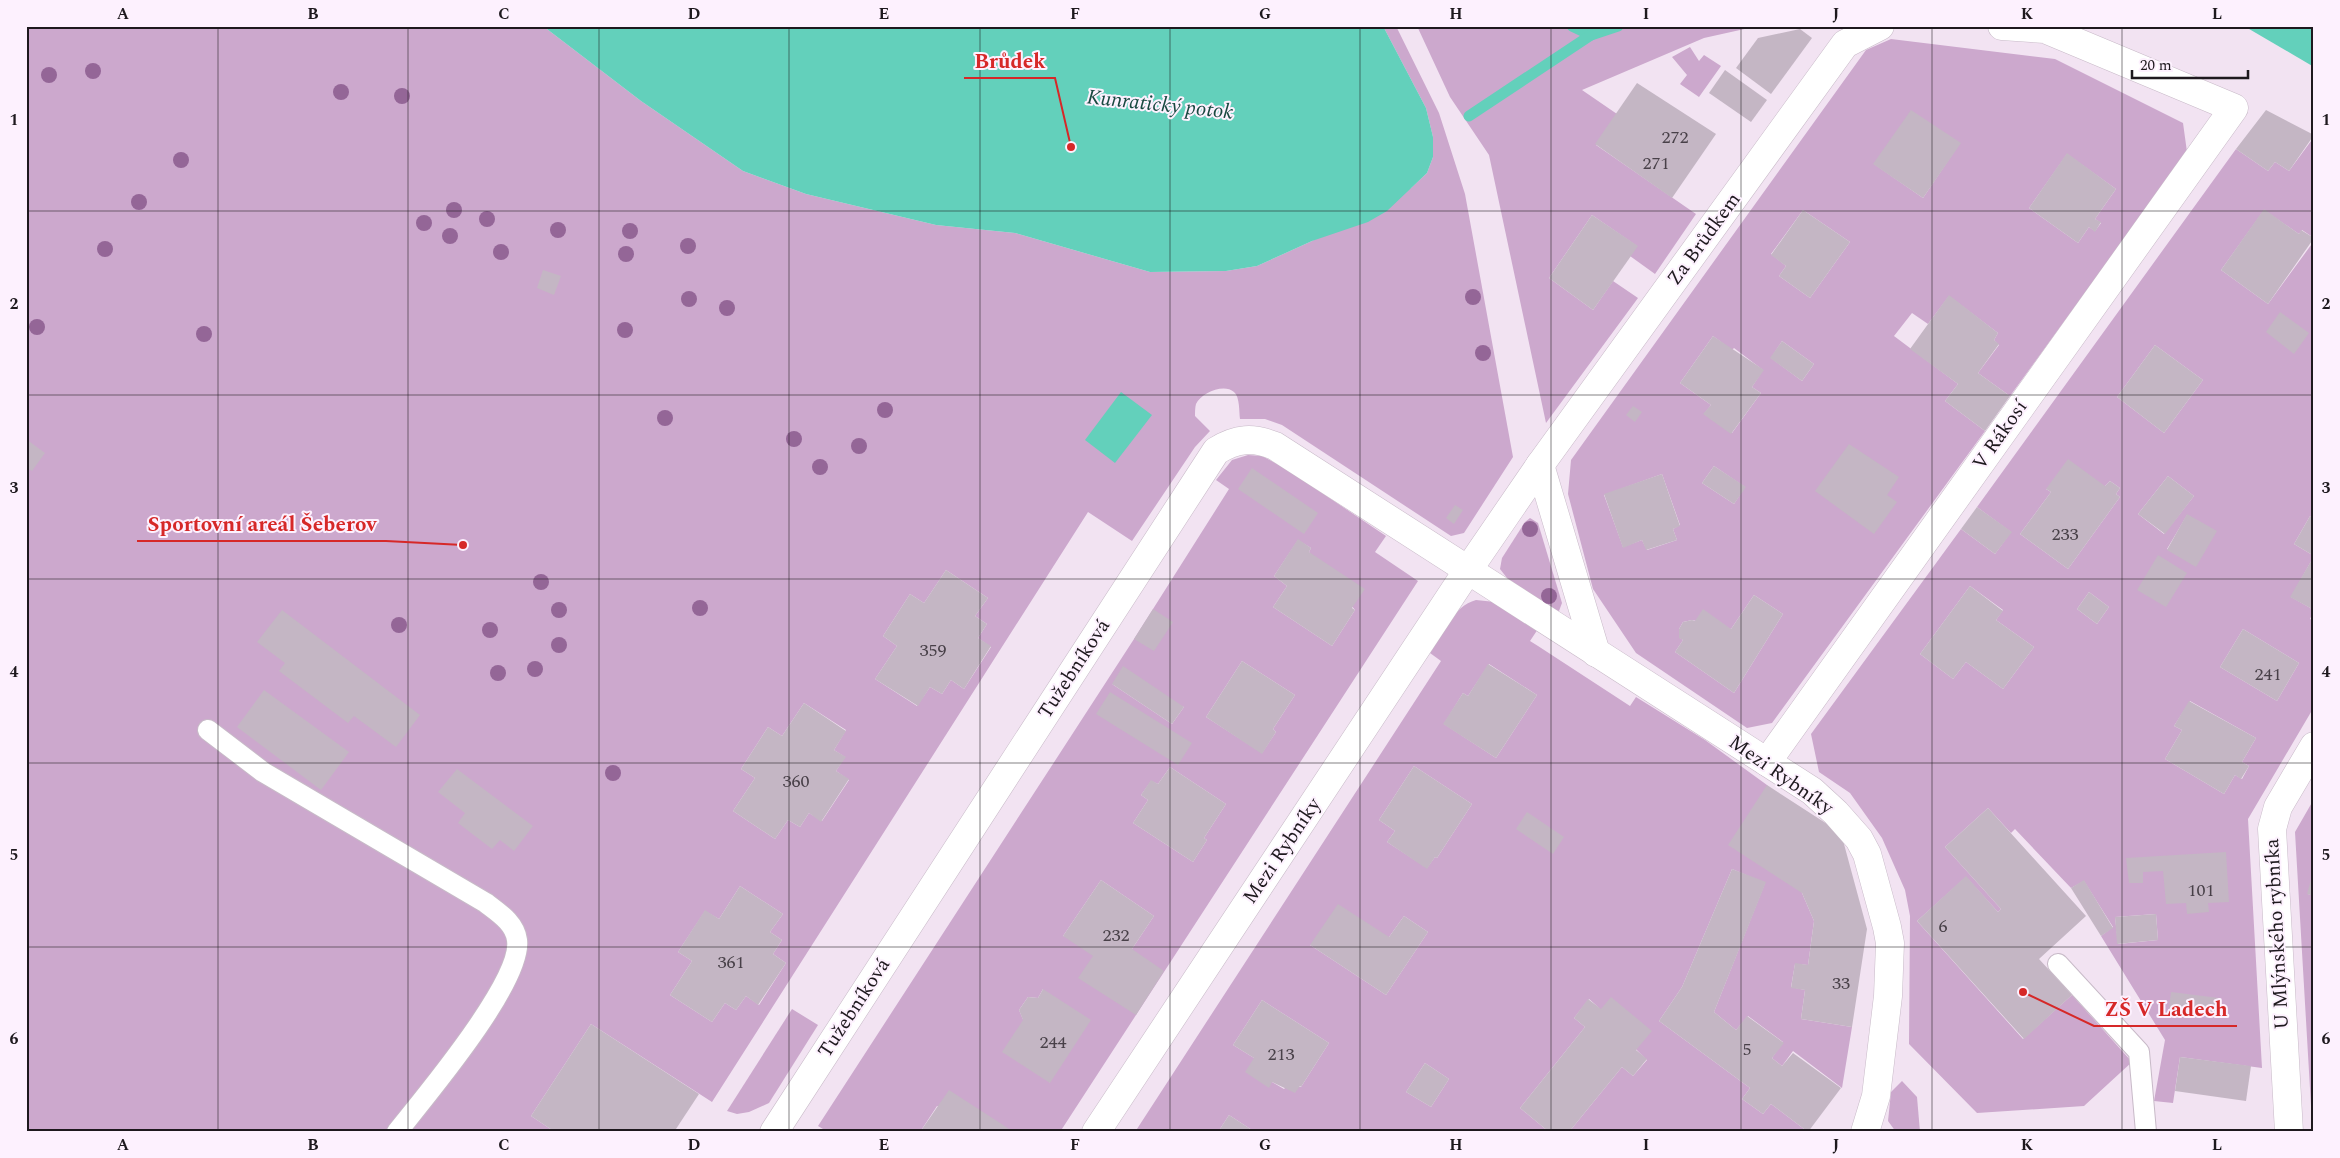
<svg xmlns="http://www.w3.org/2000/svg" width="2340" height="1158" font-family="Spectral,serif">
<rect width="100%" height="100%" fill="#f2e3f2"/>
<g fill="#cca8cd" fill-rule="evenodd">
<path d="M 26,26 L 543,26 L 641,101 L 743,171 L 806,194 L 936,225 L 1015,233 L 1150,272 L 1226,271 L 1257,266 L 1312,241 L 1411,188 L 1427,173 L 1433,157 L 1433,137 L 1426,108 L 1383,26 L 1396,26 L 1439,113 L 1465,194 L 1513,457 L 1464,533 L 1451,536 L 1282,425 L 1265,419 L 1240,419 C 1239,412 1240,397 1234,392 C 1224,383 1201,393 1196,404 C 1195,407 1195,413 1195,416 L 1210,431 L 1195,447 L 1132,541 L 1088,512 L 712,1102 L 591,1024 L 531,1116 L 555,1132 L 26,1132 ZM 946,570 L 988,598 L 975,616 L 987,624 L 978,638 L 991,647 L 964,689 L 951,680 L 942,694 L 930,687 L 917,706 L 875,679 L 897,646 L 883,636 L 910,594 L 924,603 ZM 804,703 L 846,730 L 834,750 L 845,757 L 836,771 L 849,780 L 822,821 L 809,813 L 800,827 L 788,820 L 775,839 L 733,811 L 755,778 L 741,769 L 768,727 L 782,736 ZM 740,886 L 783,914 L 770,932 L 782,940 L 773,954 L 786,963 L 759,1005 L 746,996 L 736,1010 L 725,1003 L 712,1022 L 670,995 L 692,961 L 678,952 L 705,911 L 719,919 Z"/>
<polygon points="1417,26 1758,26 1704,38 1582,90 1617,114 1596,145 1696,214 1655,274 1630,256 1637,246 1592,215 1549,278 1593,310 1613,281 1638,298 1546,423 1489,155 1450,97"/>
<path d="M 1891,39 L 2055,59 L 2183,123 L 2187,152 L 2010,396 L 1978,373 L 1999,345 L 1994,340 L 1998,333 L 1949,296 L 1928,324 L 1912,313 L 1894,336 L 1958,384 L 1945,401 L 1985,431 L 1772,723 L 1747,728 L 1636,653 L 1593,589 L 1568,494 L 1571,460 L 1866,50 ZM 1960,143 L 1923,198 L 1874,164 ZM 2067,154 L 2116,189 L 2095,219 L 2101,223 L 2095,231 L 2089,227 L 2078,243 L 2029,208 ZM 1803,210 L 1850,242 L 1810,298 L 1779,276 L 1786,266 L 1771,254 ZM 1713,336 L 1732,350 L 1734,348 L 1763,370 L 1752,387 L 1761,393 L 1732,433 L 1704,414 L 1711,405 L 1680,383 ZM 1782,341 L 1814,364 L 1802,381 L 1771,358 ZM 1714,466 L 1745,487 L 1734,504 L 1702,483 ZM 1662,474 L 1680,525 L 1673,529 L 1677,540 L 1647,550 L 1642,540 L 1623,547 L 1604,495 ZM 1754,595 L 1783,614 L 1734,693 L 1675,652 L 1683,640 L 1679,637 L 1679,629 L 1683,622 L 1692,620 L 1731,629 Z"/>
<polygon points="1690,47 1699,61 1704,55 1721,66 1699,97 1680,84 1687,75 1672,57"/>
<path d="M 2314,137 L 2314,238 L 2302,230 L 2299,234 L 2264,210 L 2221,270 L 2268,304 L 2314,241 L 2314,518 L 2310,516 L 2294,544 L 2314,556 L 2291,597 L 2314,610 L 2310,619 L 2314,621 L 2314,707 L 2248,819 L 2262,1068 L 2180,1057 L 2173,1103 L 2154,1101 L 2165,1040 L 2101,936 L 2113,927 L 2084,881 L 2071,888 L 2015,829 L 2011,833 L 1988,808 L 1945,847 L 2001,909 L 1998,912 L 1966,877 L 1917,921 L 2023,1039 L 2072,995 L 2132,1062 L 2084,1106 L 1977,1113 L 1909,1044 L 1910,916 L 1905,890 L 1882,838 L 1850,793 L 1819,772 L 1811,734 L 1961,529 L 1995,554 L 2011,532 L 1977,507 L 2236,149 L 2268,171 L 2275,162 L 2289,171 ZM 2155,345 L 2203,380 L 2164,433 L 2117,397 ZM 2168,476 L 2194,496 L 2164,534 L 2138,514 ZM 2110,481 L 2120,488 L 2116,494 L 2120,497 L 2068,569 L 2020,534 L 2051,492 L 2046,489 L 2105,486 ZM 2187,515 L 2196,566 L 2167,549 ZM 1970,586 L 2003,610 L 1996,620 L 2034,647 L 2003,689 L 1966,662 L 1953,679 L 1920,654 ZM 2089,592 L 2109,607 L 2097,624 L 2077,609 ZM 2243,629 L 2299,663 L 2277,701 L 2220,667 ZM 2190,701 L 2256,738 L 2242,762 L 2249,766 L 2242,779 L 2235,775 L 2224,794 L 2165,759 L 2182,730 L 2174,726 ZM 2156,914 L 2158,940 L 2118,944 L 2115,917 Z"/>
<path d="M 1248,455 L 1262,456 L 1285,468 L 1386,536 L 1375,552 L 1418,581 L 1060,1132 L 1014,1132 L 937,1106 L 920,1132 L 828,1132 L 818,1126 L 1134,639 L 1229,489 L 1216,480 L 1232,460 ZM 1298,540 L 1311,548 L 1309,552 L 1355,610 L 1332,646 L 1273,607 L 1287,586 L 1274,576 ZM 1242,661 L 1295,695 L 1273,729 L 1276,732 L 1262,753 L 1206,717 ZM 1112,684 L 1184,707 L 1172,724 ZM 1170,767 L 1226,804 L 1204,838 L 1207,840 L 1193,862 L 1133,823 L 1148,800 L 1141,795 L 1151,781 L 1158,784 ZM 1101,880 L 1154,916 L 1132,949 L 1063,936 ZM 1043,989 L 1050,1083 L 1019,1010 L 1028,997 L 1038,998 Z"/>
<polygon points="1530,518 1538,523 1562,603 1559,611 1554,610 1507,578 1500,569 1502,558 1525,522"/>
<path d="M 1476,600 L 1495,602 L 1538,629 L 1530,641 L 1538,646 L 1630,706 L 1636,697 L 1705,740 L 1767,785 L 1802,893 L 1814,921 L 1808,965 L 1795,964 L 1791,987 L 1805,990 L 1801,1019 L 1852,1027 L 1842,1088 L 1793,1051 L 1782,1066 L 1772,1058 L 1783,1042 L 1748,1016 L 1736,1030 L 1714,1012 L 1765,883 L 1732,869 L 1682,987 L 1659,1021 L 1750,1088 L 1742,1099 L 1763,1114 L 1771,1104 L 1808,1132 L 1569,1132 L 1622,1067 L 1633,1076 L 1647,1060 C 1626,1041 1611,1017 1589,999 L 1574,1018 L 1585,1027 L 1520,1108 L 1549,1132 L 1255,1132 L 1229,1115 L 1218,1132 L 1135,1132 L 1441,661 L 1430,653 C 1442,635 1453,606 1476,600 ZM 1489,664 L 1537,695 L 1496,758 L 1444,724 L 1463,693 L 1468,696 ZM 1414,766 L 1472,804 L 1437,858 L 1435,857 L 1427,868 L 1387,842 L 1395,831 L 1379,820 ZM 1404,916 L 1428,932 L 1386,995 L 1310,945 L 1389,937 ZM 1262,1000 L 1329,1043 L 1301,1087 L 1286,1087 L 1284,1089 L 1272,1082 L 1254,1058 L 1233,1045 ZM 1425,1063 L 1449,1079 L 1431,1107 L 1406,1092 Z"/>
<polygon points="2314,799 2314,874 2308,894 2314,896 2311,919 2314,920 2312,1123 2295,832"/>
<polygon points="792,1009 818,1025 769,1103 749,1112 737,1114 727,1111"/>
<polygon points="1902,1081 1917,1097 1920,1132 1896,1132 1888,1121 1891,1092"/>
</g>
<g fill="#63d0bb">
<polygon points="543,26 1383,26 1426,108 1433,137 1433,157 1427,173 1387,211 1368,222 1312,241 1257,266 1226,271 1150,272 1015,233 936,225 806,194 743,171 641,101"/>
<polygon points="2244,26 2314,26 2314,67"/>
<polygon points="1121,392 1152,415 1115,463 1085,440"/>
</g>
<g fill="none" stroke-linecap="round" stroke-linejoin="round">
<g stroke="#63d0bb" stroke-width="11">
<polyline points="1572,26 1591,35"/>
<polyline points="1469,116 1591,35 1618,26"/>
</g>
</g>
<g fill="#c4b6c4">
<polygon points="1800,29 1812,38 1771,94 1736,68 1758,38"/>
<polygon points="1725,70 1767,100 1751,122 1709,93"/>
<polygon points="1637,83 1716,134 1672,198 1595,144"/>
<polygon points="1911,110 1961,143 1923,198 1873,164"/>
<polygon points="2266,110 2314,135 2289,171 2275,162 2268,171 2236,149"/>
<polygon points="2067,153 2116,189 2095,219 2101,222 2095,232 2089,227 2078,243 2029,208"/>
<polygon points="2264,209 2299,234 2301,230 2314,238 2268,304 2221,270"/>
<polygon points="1803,210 1850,242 1810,298 1779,276 1786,266 1771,255"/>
<polygon points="1592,215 1638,246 1593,310 1549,278"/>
<polygon points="543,270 561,276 554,295 537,288"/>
<polygon points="1949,295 1998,333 1994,340 1999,344 1978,373 2010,396 1985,431 1945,401 1958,384 1910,349"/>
<polygon points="2280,312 2309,333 2294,354 2266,332"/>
<polygon points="1713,336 1764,370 1752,387 1761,393 1731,434 1703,414 1711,405 1680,383"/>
<polygon points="1782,341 1814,364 1802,381 1770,358"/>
<polygon points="2155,345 2203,380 2164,433 2117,397"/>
<polygon points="1633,406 1642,412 1635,422 1626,415"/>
<polygon points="26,439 45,453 32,471 26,467"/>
<polygon points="1849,444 1899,477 1887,495 1897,502 1874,534 1815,491"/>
<polygon points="2068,459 2105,486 2110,481 2120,488 2116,494 2120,497 2068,569 2020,534 2051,492 2046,489"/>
<polygon points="1714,466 1746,487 1734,504 1702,483"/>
<polygon points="1252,468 1318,513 1304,534 1238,489"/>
<polygon points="1662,474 1680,526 1673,529 1677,540 1646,550 1642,540 1623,548 1604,494"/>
<polygon points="2168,476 2194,496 2165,534 2138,514"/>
<polygon points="1455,505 1463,510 1454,524 1446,518"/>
<polygon points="1977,507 2012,532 1995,554 1961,529"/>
<polygon points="2187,514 2217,531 2196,567 2167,550"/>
<polygon points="2310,516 2314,518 2314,556 2294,544"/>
<polygon points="1298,539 1311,548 1309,552 1365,589 1352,608 1355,610 1332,646 1273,607 1287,586 1274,576"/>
<polygon points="2158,555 2187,573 2166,607 2137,590"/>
<polygon points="2314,556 2314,610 2290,597"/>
<polygon points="946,570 988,598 975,616 987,624 978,638 991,646 964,689 951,680 942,694 930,687 918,706 875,679 897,646 883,636 910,594 924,603"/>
<polygon points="1970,586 2003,611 1996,620 2034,647 2003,689 1966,662 1953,679 1920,654"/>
<polygon points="2089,592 2109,607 2097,624 2077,609"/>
<polygon points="1754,595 1783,614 1734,693 1675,652 1683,640 1679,638 1679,629 1683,622 1692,620 1695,621 1703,609 1731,629"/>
<polygon points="1153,609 1173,622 1154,651 1134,639"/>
<polygon points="282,610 420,715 396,747 354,716 348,723 279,671 285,663 257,642"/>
<polygon points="2243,629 2299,663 2277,701 2220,667"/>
<polygon points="1242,661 1295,695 1273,729 1276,732 1262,754 1206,717"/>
<polygon points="1488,664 1537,695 1496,758 1443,724 1463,693 1468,696"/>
<polygon points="1123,666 1184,707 1172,724 1112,684"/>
<polygon points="264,690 349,752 321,790 237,727"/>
<polygon points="1110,692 1192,743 1178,765 1096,714"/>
<polygon points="2189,701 2256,738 2242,762 2249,766 2241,779 2235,775 2224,794 2165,759 2182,730 2174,726"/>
<polygon points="804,703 846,731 834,750 846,757 836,771 849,779 821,822 809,813 800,827 788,820 775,839 733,811 755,778 741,769 768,727 782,736"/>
<polygon points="1414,766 1472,804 1437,858 1435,857 1427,869 1387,842 1395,831 1379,820"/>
<polygon points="1170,767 1226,804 1204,838 1207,840 1193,862 1133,823 1148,800 1141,795 1151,780 1158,784"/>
<polygon points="457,769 533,826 514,851 500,840 492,849 458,823 465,813 438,792"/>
<polygon points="1767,785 1841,833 1867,929 1852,1027 1801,1019 1805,990 1791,988 1795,963 1808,965 1814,921 1802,893 1728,845"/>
<polygon points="1988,808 2086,916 2039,959 2072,995 2024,1039 1917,921 1966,876 1998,912 2001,909 1945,847"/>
<polygon points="1527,812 1564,837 1553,854 1516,829"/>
<polygon points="2226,852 2229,902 2208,903 2209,912 2187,914 2186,903 2166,904 2163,871 2143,872 2143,883 2129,883 2126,858"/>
<polygon points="1732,869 1766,882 1714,1012 1736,1030 1747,1016 1784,1043 1772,1058 1782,1066 1793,1053 1841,1088 1808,1132 1771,1104 1763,1114 1742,1099 1750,1088 1659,1021 1682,987"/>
<polygon points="2313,872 2314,872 2314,896 2307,894"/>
<polygon points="1101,880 1154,916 1132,949 1164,971 1136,1015 1078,978 1093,956 1063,936"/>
<polygon points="2084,880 2113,928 2101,936 2071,888"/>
<polygon points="740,886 783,914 770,932 782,940 773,954 786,963 758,1005 746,996 736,1010 725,1003 712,1022 670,995 692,961 678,952 705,910 719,919"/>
<polygon points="1338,904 1389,937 1404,916 1428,932 1386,995 1310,945"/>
<polygon points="2156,914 2158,940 2117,944 2115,917"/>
<polygon points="1043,989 1091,1020 1050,1083 1002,1052 1023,1020 1019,1010 1028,997 1038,998"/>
<polygon points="2171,992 2219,998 2217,1015 2169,1008"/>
<polygon points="1611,997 1652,1031 1636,1050 1647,1059 1633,1076 1622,1067 1569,1132 1549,1132 1520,1108 1585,1027 1574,1018 1588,999 1601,1009"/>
<polygon points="1262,1000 1329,1043 1301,1087 1300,1086 1295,1093 1272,1082 1269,1088 1245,1072 1254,1058 1233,1045"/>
<polygon points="591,1024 699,1094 674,1132 555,1132 531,1116"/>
<polygon points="2180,1057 2251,1066 2246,1101 2175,1091"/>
<polygon points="1425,1063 1449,1079 1431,1107 1406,1092"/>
<polygon points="949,1090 1014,1132 920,1132"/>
<polygon points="1229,1115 1255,1132 1218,1132"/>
</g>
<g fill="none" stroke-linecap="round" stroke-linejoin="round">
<g stroke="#c8bac8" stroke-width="22">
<g id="service">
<path d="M 208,730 L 263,772 L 486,903 C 499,913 515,923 517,940 C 523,981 424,1098 397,1132"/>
<polyline points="2058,964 2139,1052 2146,1132"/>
</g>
</g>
<g stroke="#c8bac8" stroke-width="29">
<g id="minor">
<polyline points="1540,465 1596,653"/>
<polyline points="1767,762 2234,108 2045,29 2002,26"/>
<path d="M 774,1132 L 1216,451 C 1237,438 1253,437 1275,446 L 1812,791 L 1836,813 L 1859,839 L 1867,854 L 1887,927 L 1890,943 L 1888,996 L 1876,1096 L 1865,1132"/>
<polyline points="1096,1132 1468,570 1540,465 1845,44 1880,26"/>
<polyline points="2289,1132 2272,829 2278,807 2314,746"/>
</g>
</g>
<use href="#service" stroke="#fff" stroke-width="20"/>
<use href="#minor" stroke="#fff" stroke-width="28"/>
</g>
<g fill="#946697">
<circle cx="93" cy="71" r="8"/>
<circle cx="49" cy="75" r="8"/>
<circle cx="341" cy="92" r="8"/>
<circle cx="402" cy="96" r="8"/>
<circle cx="181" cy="160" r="8"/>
<circle cx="139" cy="202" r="8"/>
<circle cx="454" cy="210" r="8"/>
<circle cx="487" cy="219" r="8"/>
<circle cx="424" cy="223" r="8"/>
<circle cx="558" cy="230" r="8"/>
<circle cx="630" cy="231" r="8"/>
<circle cx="450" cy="236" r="8"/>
<circle cx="688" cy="246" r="8"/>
<circle cx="105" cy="249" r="8"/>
<circle cx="501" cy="252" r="8"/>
<circle cx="626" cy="254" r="8"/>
<circle cx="1473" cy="297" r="8"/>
<circle cx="689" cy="299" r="8"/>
<circle cx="727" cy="308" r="8"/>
<circle cx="37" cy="327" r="8"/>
<circle cx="625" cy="330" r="8"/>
<circle cx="204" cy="334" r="8"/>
<circle cx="1483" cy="353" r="8"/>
<circle cx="885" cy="410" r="8"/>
<circle cx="665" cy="418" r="8"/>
<circle cx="794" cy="439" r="8"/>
<circle cx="859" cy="446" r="8"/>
<circle cx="820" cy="467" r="8"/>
<circle cx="1530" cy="529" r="8"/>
<circle cx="541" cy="582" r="8"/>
<circle cx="1549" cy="596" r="8"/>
<circle cx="700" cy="608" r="8"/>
<circle cx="559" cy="610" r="8"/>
<circle cx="399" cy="625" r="8"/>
<circle cx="490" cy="630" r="8"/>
<circle cx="559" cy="645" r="8"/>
<circle cx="535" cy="669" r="8"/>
<circle cx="498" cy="673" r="8"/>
<circle cx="613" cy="773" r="8"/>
</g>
<path fill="none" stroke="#1e191e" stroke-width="1" stroke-opacity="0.55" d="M 218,26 L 218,1132M 408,26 L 408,1132M 599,26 L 599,1132M 789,26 L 789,1132M 980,26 L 980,1132M 1170,26 L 1170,1132M 1360,26 L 1360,1132M 1551,26 L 1551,1132M 1741,26 L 1741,1132M 1932,26 L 1932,1132M 2122,26 L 2122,1132M 26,211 L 2314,211M 26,395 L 2314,395M 26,579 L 2314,579M 26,763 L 2314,763M 26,947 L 2314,947"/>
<g text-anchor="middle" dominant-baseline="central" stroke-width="4" stroke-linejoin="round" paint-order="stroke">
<g font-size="18" fill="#484048">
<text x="1675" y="137">272</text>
<text x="1656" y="163">271</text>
<text x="2065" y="534">233</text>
<text x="933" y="650">359</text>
<text x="2268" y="674">241</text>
<text x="796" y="781">360</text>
<text x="2201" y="890">101</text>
<text x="1943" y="926">6</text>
<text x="1116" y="935">232</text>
<text x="731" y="962">361</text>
<text x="1841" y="983">33</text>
<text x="1053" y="1042">244</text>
<text x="1747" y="1049">5</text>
<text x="1281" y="1054">213</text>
</g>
<g font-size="20" fill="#1e191e" stroke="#fdf1fe">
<text transform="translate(1704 239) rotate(-54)">Za Brůdkem</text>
<text transform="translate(2000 435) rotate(-55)">V Rákosí</text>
<text transform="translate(1074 669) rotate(-57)">Tužebníková</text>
<text transform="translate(1781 775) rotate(35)">Mezi Rybníky</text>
<text transform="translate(1282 851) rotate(-56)">Mezi Rybníky</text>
<text transform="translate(2277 934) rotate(-93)">U Mlýnského rybníka</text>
<text transform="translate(854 1008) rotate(-57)">Tužebníková</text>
</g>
<g font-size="21" font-style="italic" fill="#194941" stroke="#fdf1fe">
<text transform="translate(1160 105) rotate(6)">Kunratický potok</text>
</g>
</g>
<path fill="none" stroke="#d62828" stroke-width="2" d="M1071 147L1055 78H964M463 545L386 541H137M2023 992L2094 1026H2237"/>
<g fill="#d62828" stroke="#fdf1fe" stroke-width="2">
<circle cx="1071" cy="147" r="5"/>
<circle cx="463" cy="545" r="5"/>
<circle cx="2023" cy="992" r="5"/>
</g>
<g font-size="21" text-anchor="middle" font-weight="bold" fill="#d62828" stroke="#fdf1fe" stroke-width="4" stroke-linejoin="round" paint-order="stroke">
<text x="1010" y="68">Brůdek</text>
<text x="262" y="531">Sportovní areál Šeberov</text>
<text x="2166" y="1016">ZŠ V Ladech</text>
</g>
<rect width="2340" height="1158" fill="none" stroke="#fdf1fe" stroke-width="55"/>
<path d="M2132 70v8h116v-8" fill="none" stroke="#1e191e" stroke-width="2.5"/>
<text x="2140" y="70" font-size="15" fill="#1e191e" stroke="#fdf1fe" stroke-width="4" paint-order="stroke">20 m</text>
<rect x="28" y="28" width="2284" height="1102" fill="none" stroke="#1e191e" stroke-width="2"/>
<g font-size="16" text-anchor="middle" font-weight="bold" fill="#1e191e">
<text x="123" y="19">A</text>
<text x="313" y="19">B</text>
<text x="504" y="19">C</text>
<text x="694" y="19">D</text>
<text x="884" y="19">E</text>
<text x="1075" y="19">F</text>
<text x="1265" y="19">G</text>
<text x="1456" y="19">H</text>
<text x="1646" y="19">I</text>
<text x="1836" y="19">J</text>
<text x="2027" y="19">K</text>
<text x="2217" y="19">L</text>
<text x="14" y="125">1</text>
<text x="2326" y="125">1</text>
<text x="14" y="309">2</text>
<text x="2326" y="309">2</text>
<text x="14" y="493">3</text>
<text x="2326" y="493">3</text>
<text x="14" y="677">4</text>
<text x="2326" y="677">4</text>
<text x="14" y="860">5</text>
<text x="2326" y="860">5</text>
<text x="14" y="1044">6</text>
<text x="2326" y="1044">6</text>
<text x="123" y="1150">A</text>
<text x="313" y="1150">B</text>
<text x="504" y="1150">C</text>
<text x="694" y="1150">D</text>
<text x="884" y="1150">E</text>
<text x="1075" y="1150">F</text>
<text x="1265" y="1150">G</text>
<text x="1456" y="1150">H</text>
<text x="1646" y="1150">I</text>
<text x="1836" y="1150">J</text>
<text x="2027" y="1150">K</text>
<text x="2217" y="1150">L</text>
</g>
</svg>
